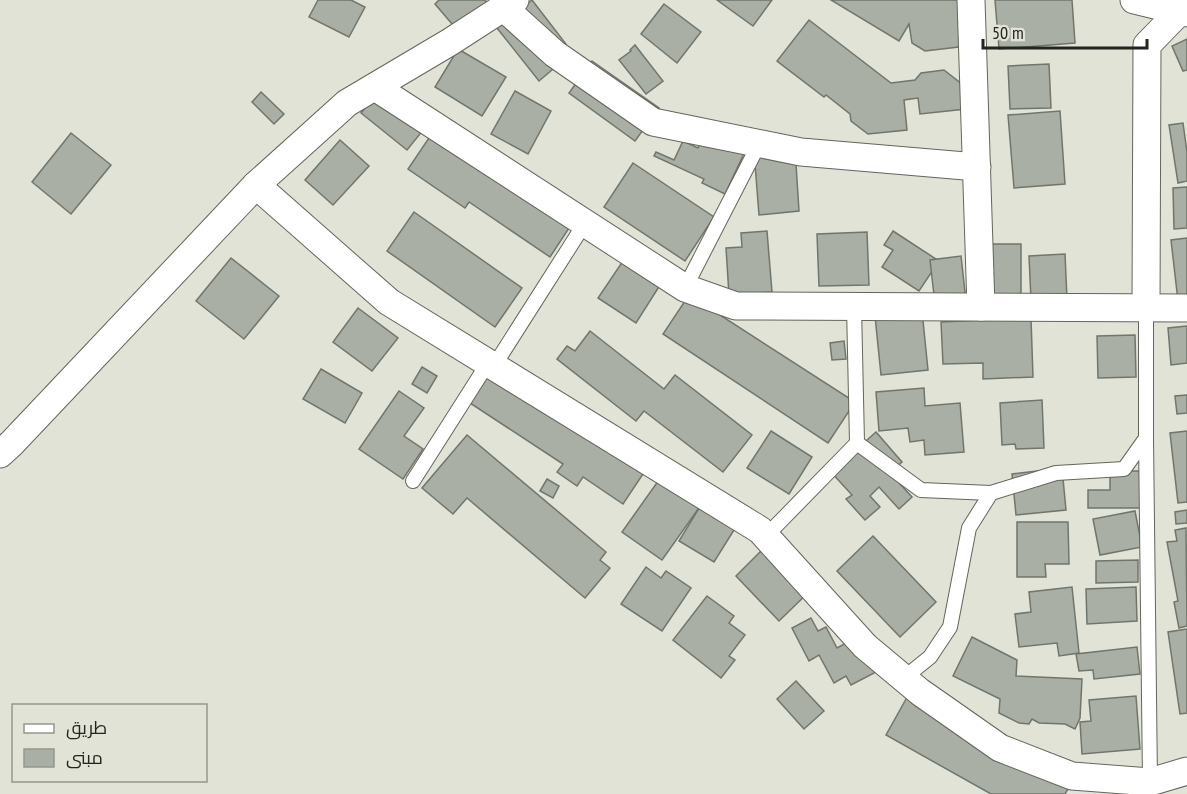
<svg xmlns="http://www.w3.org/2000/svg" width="1187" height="794" font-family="'PT Sans Narrow',Cairo,sans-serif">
<rect width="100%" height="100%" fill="#e2e3d7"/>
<g fill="#a9afa5" stroke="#70766c" stroke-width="1.5">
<polygon points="318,0 351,0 365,7 349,37 309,17"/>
<polygon points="439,0 485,0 488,4 458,31 435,4"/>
<polygon points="532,0 566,44 552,55 559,64 539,81 497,28"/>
<polygon points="717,0 772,0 753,26"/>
<polygon points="831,0 961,0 967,46 925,51 912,43 909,24 899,41"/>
<polygon points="995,0 1072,0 1075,43 999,49"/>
<polygon points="664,4 701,32 677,63 641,34"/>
<polygon points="809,20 891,83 915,80 921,73 944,70 963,85 966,109 920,114 918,98 904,100 907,130 868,134 851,121 850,114 826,95 824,97 777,61"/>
<polygon points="1187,39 1187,70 1183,71 1172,46"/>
<polygon points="635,45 663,81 646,94 619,60 631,51 630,50"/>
<polygon points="458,49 506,77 482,116 435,87"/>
<polygon points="592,61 659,108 635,141 569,93"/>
<polygon points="1049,64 1051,108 1010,109 1008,66"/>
<polygon points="515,91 551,111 528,154 491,134"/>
<polygon points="261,92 284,114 274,124 252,102"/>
<polygon points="377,93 424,129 407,150 361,113"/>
<polygon points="1060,111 1065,184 1014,188 1008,115"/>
<polygon points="1183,123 1187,152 1187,181 1178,183 1169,125"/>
<polygon points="709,126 748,145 725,194 702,183 704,179 654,156 656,152 674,160 683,141 698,148"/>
<polygon points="435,129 573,222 550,257 469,202 465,208 408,169"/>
<polygon points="71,133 111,165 71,214 32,182"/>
<polygon points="340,140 369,166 333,205 305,180"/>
<polygon points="795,148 799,211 759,215 754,151"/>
<polygon points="633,163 714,217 685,261 604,207"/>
<polygon points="1187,187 1187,228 1174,229 1173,188"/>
<polygon points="414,212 522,288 495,327 387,251"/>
<polygon points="767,231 772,292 729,295 726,248 742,247 741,233"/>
<polygon points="893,231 939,261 919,291 882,267 893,250 884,245"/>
<polygon points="867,232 869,285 819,286 817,234"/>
<polygon points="1187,238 1187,300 1178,301 1171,240"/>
<polygon points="983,244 1021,244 1021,302 983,303"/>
<polygon points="1065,254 1067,299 1031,300 1029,256"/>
<polygon points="961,256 966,301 935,304 930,260"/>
<polygon points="231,258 279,296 244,339 196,301"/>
<polygon points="625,258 662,282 636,323 598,298"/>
<polygon points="689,295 855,402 828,443 663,334"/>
<polygon points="358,308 398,338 372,371 333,342"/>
<polygon points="922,311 928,370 881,375 875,316"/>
<polygon points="1031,318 1033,377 983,379 983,363 943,364 941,322"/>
<polygon points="1187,326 1187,363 1171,365 1168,328"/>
<polygon points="590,331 664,389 675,375 752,435 723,472 644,411 636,421 557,359 567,346 575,351"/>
<polygon points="1135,335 1136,377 1098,378 1097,336"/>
<polygon points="844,341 846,359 832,360 830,343"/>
<polygon points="500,357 653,459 623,504 583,477 577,486 557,472 563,464 470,403"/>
<polygon points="422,367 437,376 427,393 412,384"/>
<polygon points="321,369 362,393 345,423 303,399"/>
<polygon points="924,388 925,406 960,403 964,452 925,455 924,440 910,442 908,428 879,431 876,392"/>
<polygon points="399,391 424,408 404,436 423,449 403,479 359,449"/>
<polygon points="1187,395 1187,413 1177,414 1175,396"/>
<polygon points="1042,400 1044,448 1016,449 1015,444 1002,445 1000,403"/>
<polygon points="771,431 812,457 789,494 747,468"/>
<polygon points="1187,431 1187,502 1178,503 1170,433"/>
<polygon points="876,432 902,462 890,473 912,497 899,509 879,487 870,496 880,507 865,520 846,499 852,495 831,472"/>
<polygon points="467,435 606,552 600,560 610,568 585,598 467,498 453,514 422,488"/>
<polygon points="1062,468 1066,510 1016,515 1012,474"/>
<polygon points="1110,471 1141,471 1141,508 1088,508 1088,490 1110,490"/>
<polygon points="661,477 701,505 662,560 622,532"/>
<polygon points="547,479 559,486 553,498 540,491"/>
<polygon points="704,500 739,522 714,562 679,541"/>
<polygon points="1187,510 1187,523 1176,524 1175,512"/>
<polygon points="1135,511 1142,547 1100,555 1093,519"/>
<polygon points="1017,522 1068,522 1069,564 1045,564 1046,577 1017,577"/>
<polygon points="1186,528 1187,626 1179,628 1174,602 1178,601 1167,542 1177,541 1175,530"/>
<polygon points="873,536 936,602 900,637 837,571"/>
<polygon points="770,542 814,587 779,621 736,576"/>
<polygon points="1138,560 1138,582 1096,583 1096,561"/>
<polygon points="646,567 661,578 666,571 691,588 662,631 621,604"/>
<polygon points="1072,587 1079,653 1059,656 1057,643 1019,647 1015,614 1031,612 1029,592"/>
<polygon points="1136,587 1137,621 1087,624 1086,589"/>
<polygon points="707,596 734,616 729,623 745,635 729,656 735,660 721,678 673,640"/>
<polygon points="811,618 818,631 826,627 837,648 859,636 878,671 851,685 846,676 834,683 819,655 809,661 792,628"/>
<polygon points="1187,629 1187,713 1180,714 1168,632"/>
<polygon points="972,637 1017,660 1016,676 1082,679 1080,718 1075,729 1065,724 1039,723 1032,719 1029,724 1019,723 999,713 1000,699 953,676"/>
<polygon points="1137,647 1140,674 1094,679 1093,670 1079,671 1076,654"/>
<polygon points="796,681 824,711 804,729 777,699"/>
<polygon points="910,692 1071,784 1065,794 991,794 886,735"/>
<polygon points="1136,696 1140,749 1082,754 1080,722 1091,721 1089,700"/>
</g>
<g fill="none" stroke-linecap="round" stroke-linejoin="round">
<g stroke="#64655b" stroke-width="16">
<g id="lane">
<polyline points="685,288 759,144"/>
<polyline points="494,366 585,223"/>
<polyline points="1146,438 1150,782"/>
<polyline points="857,443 921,490 991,493"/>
<polyline points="413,481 488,363"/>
<polyline points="766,536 857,443 854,306"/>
<polyline points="904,678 930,657 950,627 969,528 991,493 1056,473 1124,469 1146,438 1146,308"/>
</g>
</g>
<g stroke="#64655b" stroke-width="29">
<g id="street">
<polyline points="971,0 981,307"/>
<polyline points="1134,0 1187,13"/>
<polyline points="504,8 555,54 653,122 801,152 977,167"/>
<polyline points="375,87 685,288 736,306 1187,308"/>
<polyline points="256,185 389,302 760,530 865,646 920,692 1000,748 1072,776 1150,782 1187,771"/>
<polyline points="1146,308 1147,45 1179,12 1187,0"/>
<polyline points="0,454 12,443 256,185 347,103 450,42 515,0"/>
</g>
</g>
<use href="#lane" stroke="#fff" stroke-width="14"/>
<use href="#street" stroke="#fff" stroke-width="27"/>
</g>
<rect x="12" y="704" width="195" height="78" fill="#e2e3d7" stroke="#96968d" stroke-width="1.5"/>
<rect x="24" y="724" width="30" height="9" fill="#ffffff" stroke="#96968d" stroke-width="1.5"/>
<text x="66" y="734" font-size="18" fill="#23231f">طريق</text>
<rect x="24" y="749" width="30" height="18" fill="#a9afa5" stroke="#96968d" stroke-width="1.5"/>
<text x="66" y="764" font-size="18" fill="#23231f">مبنى</text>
<path d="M983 39v9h164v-9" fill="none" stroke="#23231f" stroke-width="3"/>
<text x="992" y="39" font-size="18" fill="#23231f" stroke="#e2e3d7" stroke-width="4.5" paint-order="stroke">50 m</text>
</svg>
